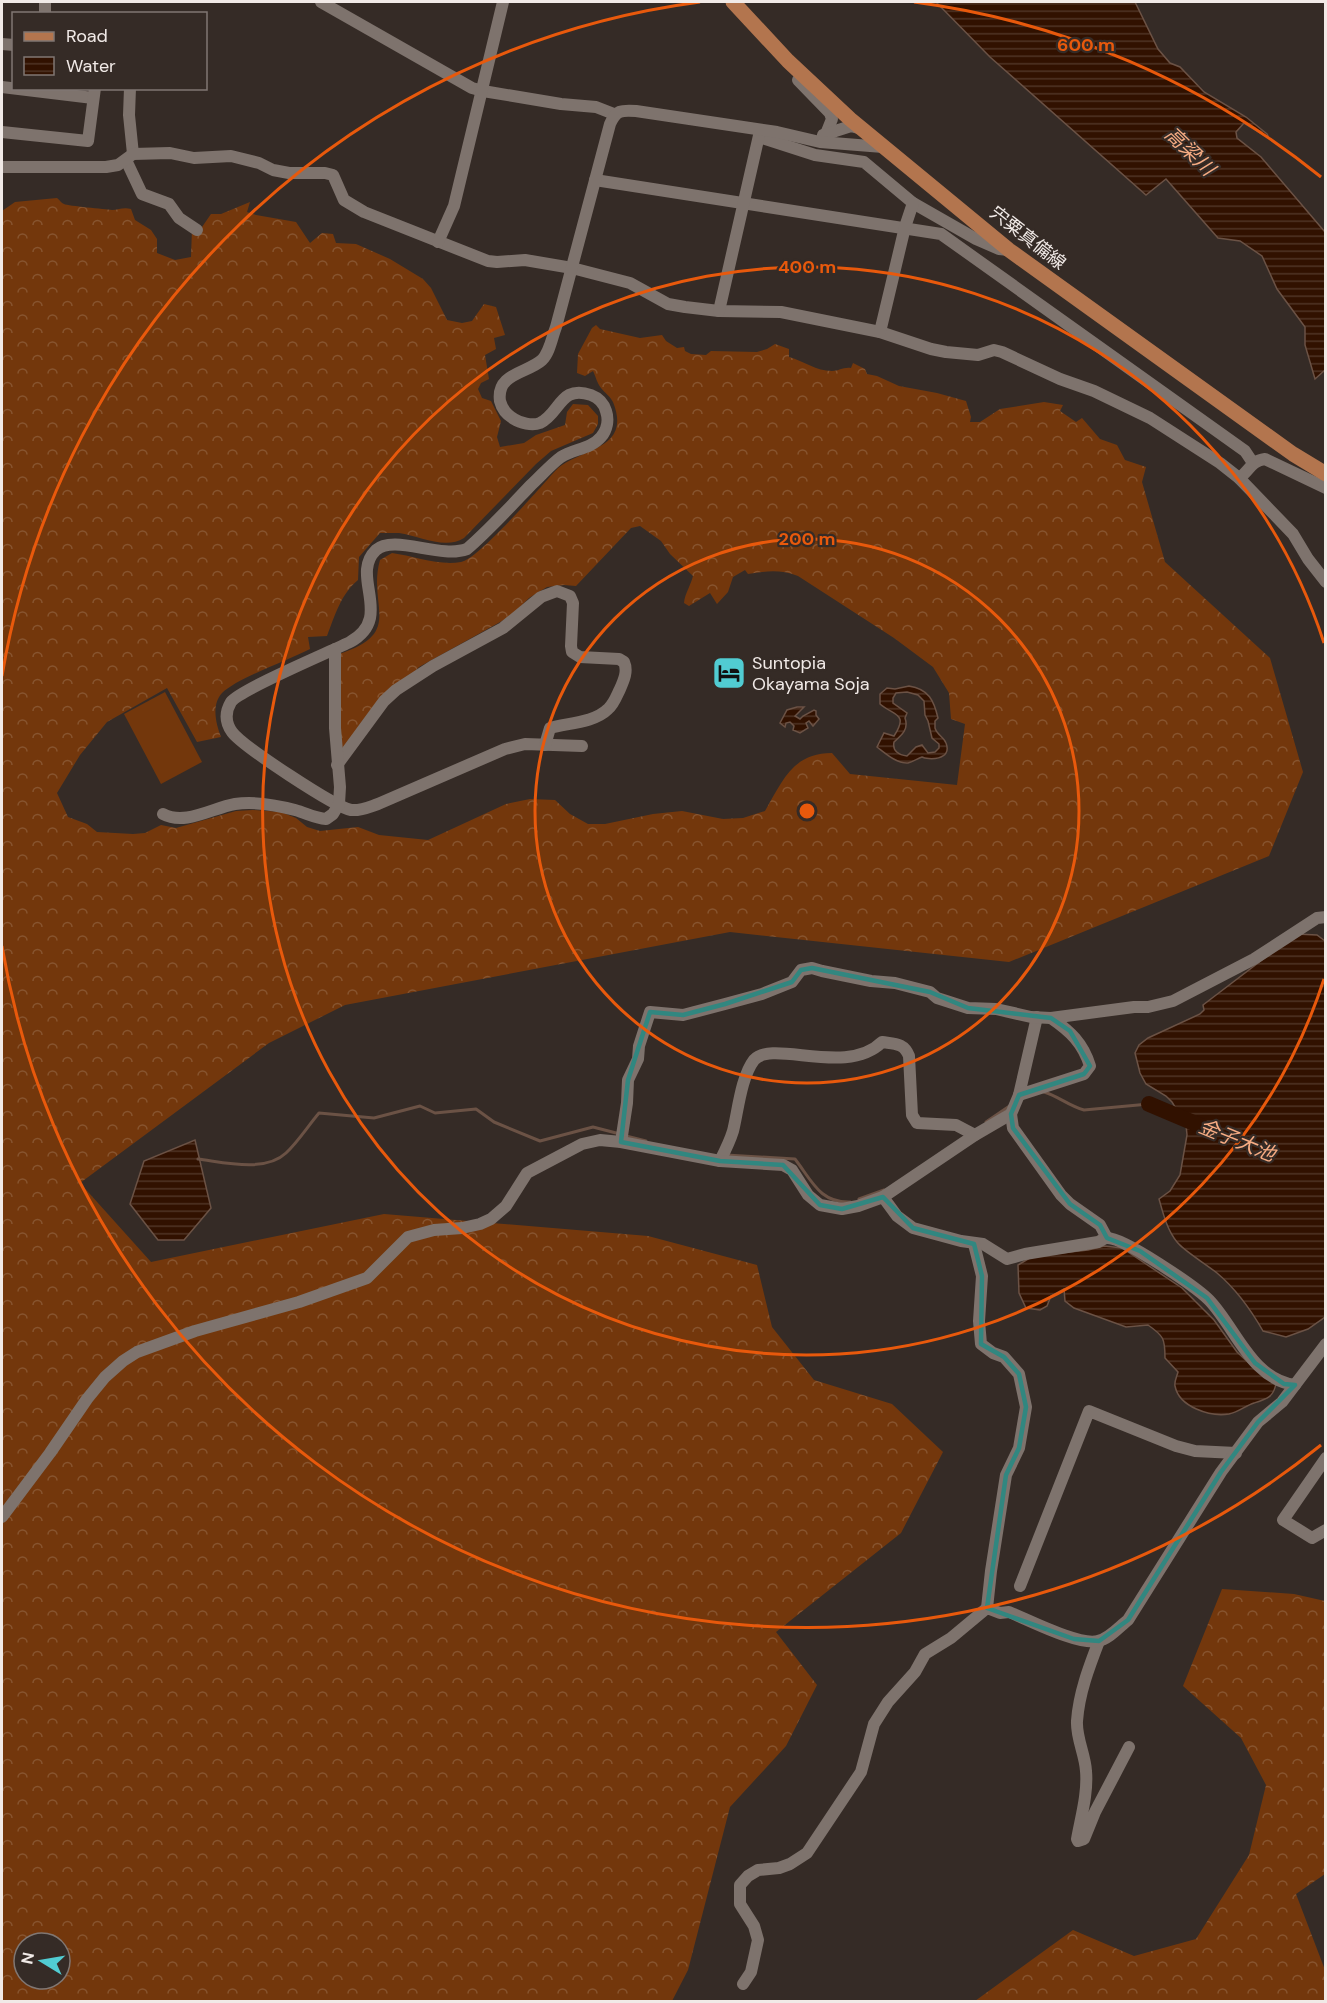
<svg xmlns="http://www.w3.org/2000/svg" width="1327" height="2003" font-family="'DM Sans','Noto Sans JP',sans-serif">
<defs>
<pattern id="forest-crowns" width="20" height="18" patternUnits="userSpaceOnUse" patternTransform="scale(1.5)"><rect width="20" height="18" fill="#73370c"/><path d="M2 6a3 3 0 1 1 6 0M12 15a3 3 0 1 1 6 0" fill="none" stroke="#87542f"/></pattern>
<pattern id="water-rules" width="6" height="5" patternUnits="userSpaceOnUse" patternTransform="scale(1.5)"><rect width="6" height="5" fill="#311100"/><path d="M0 2.5h6" fill="none" stroke="#4f3425"/></pattern>
</defs>
<rect width="100%" height="100%" fill="#352b26"/>
<g fill="url(#forest-crowns)" fill-rule="evenodd">
<path d="M 57,198 C 60,200 61,203 64,204 C 68,206 105,209 112,210 C 119,210 123,207 131,209 L 135,220 L 151,230 L 157,239 L 157,253 L 175,260 L 191,257 L 192,229 L 202,227 L 211,214 L 221,214 L 250,202 L 247,212 L 256,215 L 296,222 L 310,243 L 322,233 L 333,234 L 336,243 L 356,244 L 390,259 L 423,279 L 431,288 L 447,320 L 462,323 L 472,321 L 484,304 L 496,307 L 505,335 L 494,338 L 496,349 L 485,355 L 489,379 L 481,383 L 478,389 L 482,398 L 491,401 L 501,421 L 497,437 L 500,447 L 524,443 L 536,435 L 565,425 L 567,412 L 573,404 L 588,405 L 598,416 L 598,424 L 593,433 L 551,451 L 536,464 L 464,538 C 445,550 420,536 399,533 C 393,533 386,533 380,533 L 359,557 L 358,580 C 341,594 335,615 327,636 L 308,637 L 310,649 C 289,660 237,678 222,693 C 211,705 216,724 221,737 L 197,742 L 167,688 L 107,722 L 80,755 L 57,793 L 68,817 L 87,824 L 97,832 L 133,834 L 145,833 L 161,825 L 176,828 L 236,811 L 253,810 L 281,812 L 296,818 L 307,827 L 320,831 L 358,827 L 379,835 L 428,840 L 506,804 L 530,799 L 555,800 L 570,814 L 588,824 L 605,824 L 653,814 L 682,811 L 723,819 L 743,818 L 765,811 C 783,780 793,753 832,753 L 850,774 L 957,785 L 965,724 L 951,719 L 949,693 L 933,667 L 894,638 L 798,576 C 780,569 766,571 748,574 L 745,570 L 733,577 L 728,592 L 717,604 L 710,593 L 689,606 L 684,603 C 685,593 691,585 693,576 L 670,554 L 661,541 L 640,526 L 631,528 L 576,586 L 564,585 L 547,587 L 529,598 L 511,616 L 419,667 L 342,749 L 340,735 L 339,654 C 405,633 367,606 380,560 L 392,553 C 414,556 439,566 461,562 C 478,560 543,484 558,468 C 583,448 632,449 613,402 C 610,396 605,393 601,388 C 597,383 596,377 593,371 L 585,376 L 577,373 L 578,354 L 592,328 L 596,325 L 600,329 L 640,338 L 662,335 L 666,341 L 677,348 L 684,347 L 685,351 L 691,354 L 706,355 L 711,351 L 757,352 L 767,349 L 775,344 L 789,349 L 789,357 C 804,361 816,371 832,371 C 839,371 843,367 851,368 L 853,363 L 865,369 L 867,374 L 877,376 L 899,386 L 937,393 L 966,401 L 971,417 L 970,422 L 980,422 L 1000,409 L 1044,402 L 1063,405 L 1060,411 L 1076,422 L 1082,418 L 1100,439 L 1117,445 L 1125,460 L 1146,467 L 1142,482 L 1165,562 L 1270,658 L 1303,772 L 1269,856 L 1009,962 L 730,932 L 345,1005 L 269,1043 L 80,1183 L 151,1262 L 384,1214 L 648,1236 L 757,1265 L 772,1327 L 814,1380 L 892,1404 L 943,1452 L 901,1533 L 776,1632 L 817,1685 L 786,1746 L 730,1807 L 688,1970 L 672,2001 L 2,2001 L 2,211 L 15,202 ZM 24,1943 L 60,1943 L 60,1979 L 24,1979 Z"/>
<polygon points="1222,1589 1294,1594 1325,1601 1325,1874 1296,1894 1325,1970 1325,2001 975,2001 1073,1930 1134,1956 1196,1939 1249,1855 1266,1785 1241,1738 1183,1686"/>
</g>
<polygon fill="#73370c" points="165,692 202,762 161,784 124,714"/>
<g fill="url(#water-rules)" stroke="#6b5245" stroke-width="1.5" fill-rule="evenodd">
<polygon points="936,2 1135,2 1158,49 1170,63 1180,67 1204,92 1246,117 1267,134 1268,136 1265,136 1244,123 1236,132 1237,138 1261,157 1325,232 1325,370 1315,379 1305,345 1305,327 1277,289 1262,256 1240,241 1218,238 1166,179 1146,195 990,57"/>
<path d="M 909,686 C 929,689 934,701 938,718 L 935,721 L 935,728 C 937,735 944,737 946,743 C 953,761 927,760 922,757 C 917,759 912,762 908,763 C 897,764 885,753 877,747 L 884,733 L 894,736 C 909,713 894,716 880,704 L 880,694 L 887,688 L 895,689 ZM 907,692 L 918,695 L 924,701 L 925,715 L 928,721 L 932,738 L 939,744 L 939,748 L 935,752 L 928,753 L 922,745 L 916,747 L 907,756 C 899,755 892,751 894,742 C 902,735 909,729 905,718 L 907,713 L 893,703 L 893,698 L 896,693 Z"/>
<polygon points="797,707 804,707 795,716 800,719 803,716 814,710 816,711 816,715 819,719 813,726 809,721 806,723 808,728 800,733 793,730 794,726 790,722 786,723 785,727 780,723 787,710"/>
<path d="M 1296,934 L 1317,935 L 1325,941 L 1325,1317 L 1308,1329 L 1286,1337 L 1263,1331 C 1251,1310 1236,1289 1217,1273 C 1206,1264 1184,1251 1177,1242 C 1167,1230 1163,1213 1159,1199 L 1170,1191 L 1180,1175 L 1187,1135 L 1186,1125 L 1172,1102 L 1166,1096 L 1146,1084 L 1140,1073 L 1135,1053 L 1139,1045 L 1148,1038 L 1200,1014 L 1204,1010 L 1203,1005 Z"/>
<polygon points="195,1140 211,1208 184,1240 158,1240 130,1204 144,1161"/>
<path d="M 1104,1246 L 1122,1248 L 1182,1288 L 1214,1320 L 1237,1352 L 1252,1366 L 1276,1383 C 1274,1397 1267,1399 1254,1403 C 1245,1406 1239,1412 1229,1414 C 1210,1417 1179,1407 1175,1386 C 1174,1382 1177,1376 1178,1372 L 1165,1358 C 1165,1339 1164,1336 1148,1325 L 1126,1327 L 1074,1308 L 1065,1301 L 1064,1289 L 1051,1296 L 1047,1306 L 1040,1310 L 1026,1308 L 1019,1293 L 1018,1265 L 1033,1256 L 1088,1250 Z"/>
</g>
<g fill="none" stroke-linecap="round" stroke-linejoin="round">
<g stroke="#6b5245" stroke-width="3">
<path d="M 1044,1092 C 1058,1096 1069,1106 1084,1110 L 1149,1104"/>
<polyline points="986,1122 1011,1105"/>
<polyline points="626,1136 646,1141"/>
<path d="M 726,1155 L 795,1159 C 812,1181 820,1203 850,1202"/>
<path d="M 198,1159 C 223,1162 265,1173 286,1153 C 298,1142 308,1126 319,1113 L 374,1118 L 420,1106 L 435,1113 L 476,1109 L 494,1122 L 540,1141 L 593,1127 L 620,1134"/>
<polyline points="859,1199 884,1190"/>
</g>
<polyline stroke="#311100" stroke-width="16" points="1149,1104 1201,1126"/>
<g stroke="#7e736d" stroke-width="12">
<polyline points="321,2 472,88 483,91 561,104 596,107 614,114"/>
<polyline points="45,14 45,2"/>
<polyline points="2,44 14,45"/>
<polyline points="798,80 830,113 832,119 826,134"/>
<polyline points="2,87 93,98"/>
<polyline points="130,88 129,115 133,154"/>
<polyline points="2,132 88,141 95,88"/>
<polyline points="823,135 851,126 862,129"/>
<polyline points="759,137 815,155 864,162 913,203 976,239 999,249 1009,250"/>
<polyline points="126,160 142,194 169,204 179,218 197,230"/>
<polyline points="2,167 106,167 118,165 133,154 170,153 194,158 231,156 259,163 273,170 289,173 325,173 333,175 344,200 364,212 488,261 497,262 525,260 572,268 630,283 668,304 685,307 719,311 781,312 880,332 931,349 946,352 978,355 994,350 1002,352 1060,379 1094,391 1150,418 1220,463 1239,478 1293,534 1308,559 1326,582"/>
<polyline points="595,180 941,234 1245,451 1253,463"/>
<polyline points="438,242 454,206 503,2"/>
<polyline points="719,311 760,131"/>
<polyline points="880,332 905,227 913,203"/>
<path d="M 1239,478 C 1250,471 1250,461 1265,459 L 1326,488"/>
<path d="M 582,746 L 525,744 L 505,749 L 378,804 C 369,807 361,811 351,810 C 335,807 242,746 232,732 C 225,722 225,712 231,702 C 239,690 332,651 350,642 C 395,617 349,576 376,550 C 394,534 440,559 467,549 C 489,530 510,507 531,485 C 541,476 550,465 561,457 C 573,449 591,449 601,437 C 607,430 609,420 606,411 C 604,404 599,398 591,395 C 560,384 560,414 540,423 C 532,426 520,423 514,419 C 507,415 502,409 500,401 C 496,373 528,373 542,360 C 550,352 552,337 556,327 L 610,124 C 616,110 621,110 636,111 L 777,132 L 820,142 L 883,147"/>
<path d="M 337,765 L 384,701 L 396,690 L 433,666 L 503,628 L 541,597 L 557,591 L 570,596 L 573,603 L 571,646 L 572,652 L 580,657 L 619,659 L 624,662 C 628,671 624,680 620,689 C 617,695 614,704 608,709 C 594,723 567,723 550,728 L 545,745"/>
<path d="M 163,814 C 185,826 212,808 235,804 C 255,801 276,805 295,810 C 306,813 315,818 326,819 L 333,814 L 339,804 L 340,787 L 335,728 L 335,649"/>
<polyline points="1037,1017 1019,1095 1011,1114 1013,1128 1061,1195 1070,1204 1100,1225 1107,1238"/>
<path d="M 1019,1095 L 1084,1074 L 1090,1066 C 1083,1043 1070,1031 1051,1018"/>
<polyline points="621,1142 627,1103 628,1080 638,1059 639,1046 650,1012 683,1015 725,1004 762,994 792,982 801,970 812,968 822,971 871,981 895,983 930,992 937,998 968,1008 996,1009 1031,1017 1051,1018 1134,1007 1148,1007 1173,1001 1254,959 1317,918 1326,917"/>
<path d="M 720,1161 C 725,1151 730,1141 733,1131 C 738,1111 741,1077 754,1060 C 772,1039 847,1077 882,1042 C 895,1044 904,1043 909,1056 L 912,1115 L 917,1123 L 956,1125 L 975,1135"/>
<path d="M 883,1197 L 897,1216 L 913,1228 L 961,1241 L 983,1244 L 1007,1259 L 1025,1254 L 1098,1242 C 1101,1241 1104,1238 1107,1238 C 1123,1237 1196,1287 1209,1300 C 1236,1328 1251,1379 1295,1385"/>
<polyline points="974,1244 982,1276 979,1321 981,1344 993,1353 1004,1357 1019,1374 1026,1407 1019,1448 1006,1475 991,1571 987,1608"/>
<polyline points="1326,1458 1283,1520 1312,1538 1326,1530"/>
<polyline points="2,1517 50,1453 87,1399 105,1377 123,1361 137,1352 195,1331 299,1302 367,1278 408,1237 434,1230 462,1228 480,1224 491,1219 506,1206 527,1173 582,1144 600,1140 621,1142 720,1161 783,1165 792,1170 808,1195 820,1205 842,1209 858,1206 883,1197 975,1135 1011,1114"/>
<polyline points="1020,1586 1089,1411 1176,1446 1195,1451 1236,1453"/>
<path d="M 1099,1641 C 1089,1667 1079,1693 1077,1721 C 1076,1738 1085,1754 1086,1771 C 1088,1793 1081,1817 1077,1839 L 1078,1841 L 1084,1839 L 1095,1812 L 1129,1747"/>
<path d="M 743,1984 L 751,1972 L 758,1940 L 754,1926 L 740,1904 L 740,1885 L 748,1876 L 758,1870 L 779,1868 L 790,1864 L 807,1853 L 861,1772 L 874,1724 L 888,1702 L 915,1672 L 925,1654 L 951,1638 L 987,1608 L 1000,1613 L 1009,1612 C 1029,1620 1079,1646 1098,1641 C 1109,1639 1119,1627 1128,1620 L 1221,1472 L 1258,1422 L 1282,1402 L 1326,1344"/>
</g>
<polyline stroke="#b3754e" stroke-width="15" points="733,2 788,61 850,119 1009,250 1293,454 1326,474"/>
</g>
<path fill="none" stroke="#318780" stroke-width="4.5" stroke-linejoin="round" d="M 812,968 L 930,992 L 968,1008 L 1051,1018 L 1070,1031 L 1090,1066 L 1084,1074 L 1019,1095 L 1011,1114 L 1013,1128 L 1070,1204 L 1100,1225 L 1107,1238 L 1140,1251 L 1207,1298 L 1255,1363 L 1284,1384 L 1295,1385 L 1258,1422 L 1221,1472 L 1128,1620 L 1099,1641 L 1074,1639 L 987,1608 L 1006,1475 L 1019,1448 L 1026,1407 L 1019,1374 L 1004,1357 L 981,1344 L 982,1276 L 974,1244 L 913,1228 L 883,1197 L 842,1209 L 820,1205 L 783,1165 L 720,1161 L 621,1142 L 628,1080 L 650,1012 L 683,1015 L 725,1004 L 792,982 L 801,970 Z"/>
<g fill="none" stroke="#e8590c" stroke-width="3">
<circle cx="807" cy="811" r="272"/>
<path d="M1324 979A544 544 0 1 1 1324 643"/>
<path d="M1321 1445A816 816 0 0 1 2 946M2 676A816 816 0 0 1 700 2M914 2A816 816 0 0 1 1321 177"/>
</g>
<defs>
<g id="hotel-square" transform="scale(1.725)"><rect x="-9" y="-9" width="18" height="18" rx="4" fill="#51ccd2" stroke="#352b26"/><path d="M-6-4.5h1.5V1H6V5H4.5V3h-9V5H-6ZM-4 0a1.8 1.8 0 1 1 3.6 0ZM.5 0V-2.5h3Q6-2.5 6 0Z" fill="#111"/></g>
</defs>
<g fill-rule="evenodd">
<use href="#hotel-square" x="729" y="673"/>
</g>
<g text-anchor="middle" dominant-baseline="central" stroke-width="4.5" stroke-linejoin="round" paint-order="stroke">
<g font-size="18" fill="#f1eae7" stroke="#352b26">
<text transform="translate(1028 238) rotate(38)">宍粟真備線</text>
</g>
<g font-size="18" fill="#f1eae7" stroke="#352b26" text-anchor="start">
<text x="752" y="663">Suntopia<tspan x="752" dy="21">Okayama Soja</tspan></text>
</g>
<g font-size="20" font-style="italic" fill="#f7ac83" stroke="#352b26">
<text transform="translate(1190 151) rotate(44)">高梁川</text>
<text transform="translate(1237 1140) rotate(22)">金子大池</text>
</g>
</g>
<circle cx="807" cy="811" r="9" fill="#e8590c" stroke="#352b26" stroke-width="3"/>
<g font-size="18" text-anchor="middle" font-weight="bold" fill="#e8590c" stroke="#352b26" stroke-width="4.5" stroke-linejoin="round" paint-order="stroke">
<text x="1086" y="51">600 m</text>
<text x="807" y="273">400 m</text>
<text x="807" y="545">200 m</text>
</g>
<rect width="1327" height="2003" fill="none" stroke="#f1eae7" stroke-width="6"/>
<rect x="12" y="12" width="195" height="78" fill="#352b26" stroke="#807773" stroke-width="1.5"/>
<rect x="24" y="32" width="30" height="9" fill="#b3754e" stroke="#807773" stroke-width="1.5"/>
<text x="66" y="42" font-size="18" fill="#f1eae7">Road</text>
<rect x="24" y="57" width="30" height="18" fill="url(#water-rules)" stroke="#807773" stroke-width="1.5"/>
<text x="66" y="72" font-size="18" fill="#f1eae7">Water</text>
<g transform="translate(42 1961) rotate(281)"><circle r="28" fill="#352b26" stroke="#807773" stroke-width="1.5"/>
<path d="M0-4.5L10 22L0 15L-10 22Z" fill="#51ccd2"/>
<text y="-9" font-size="16" font-weight="bold" text-anchor="middle" fill="#f1eae7">N</text>
</g>
</svg>
